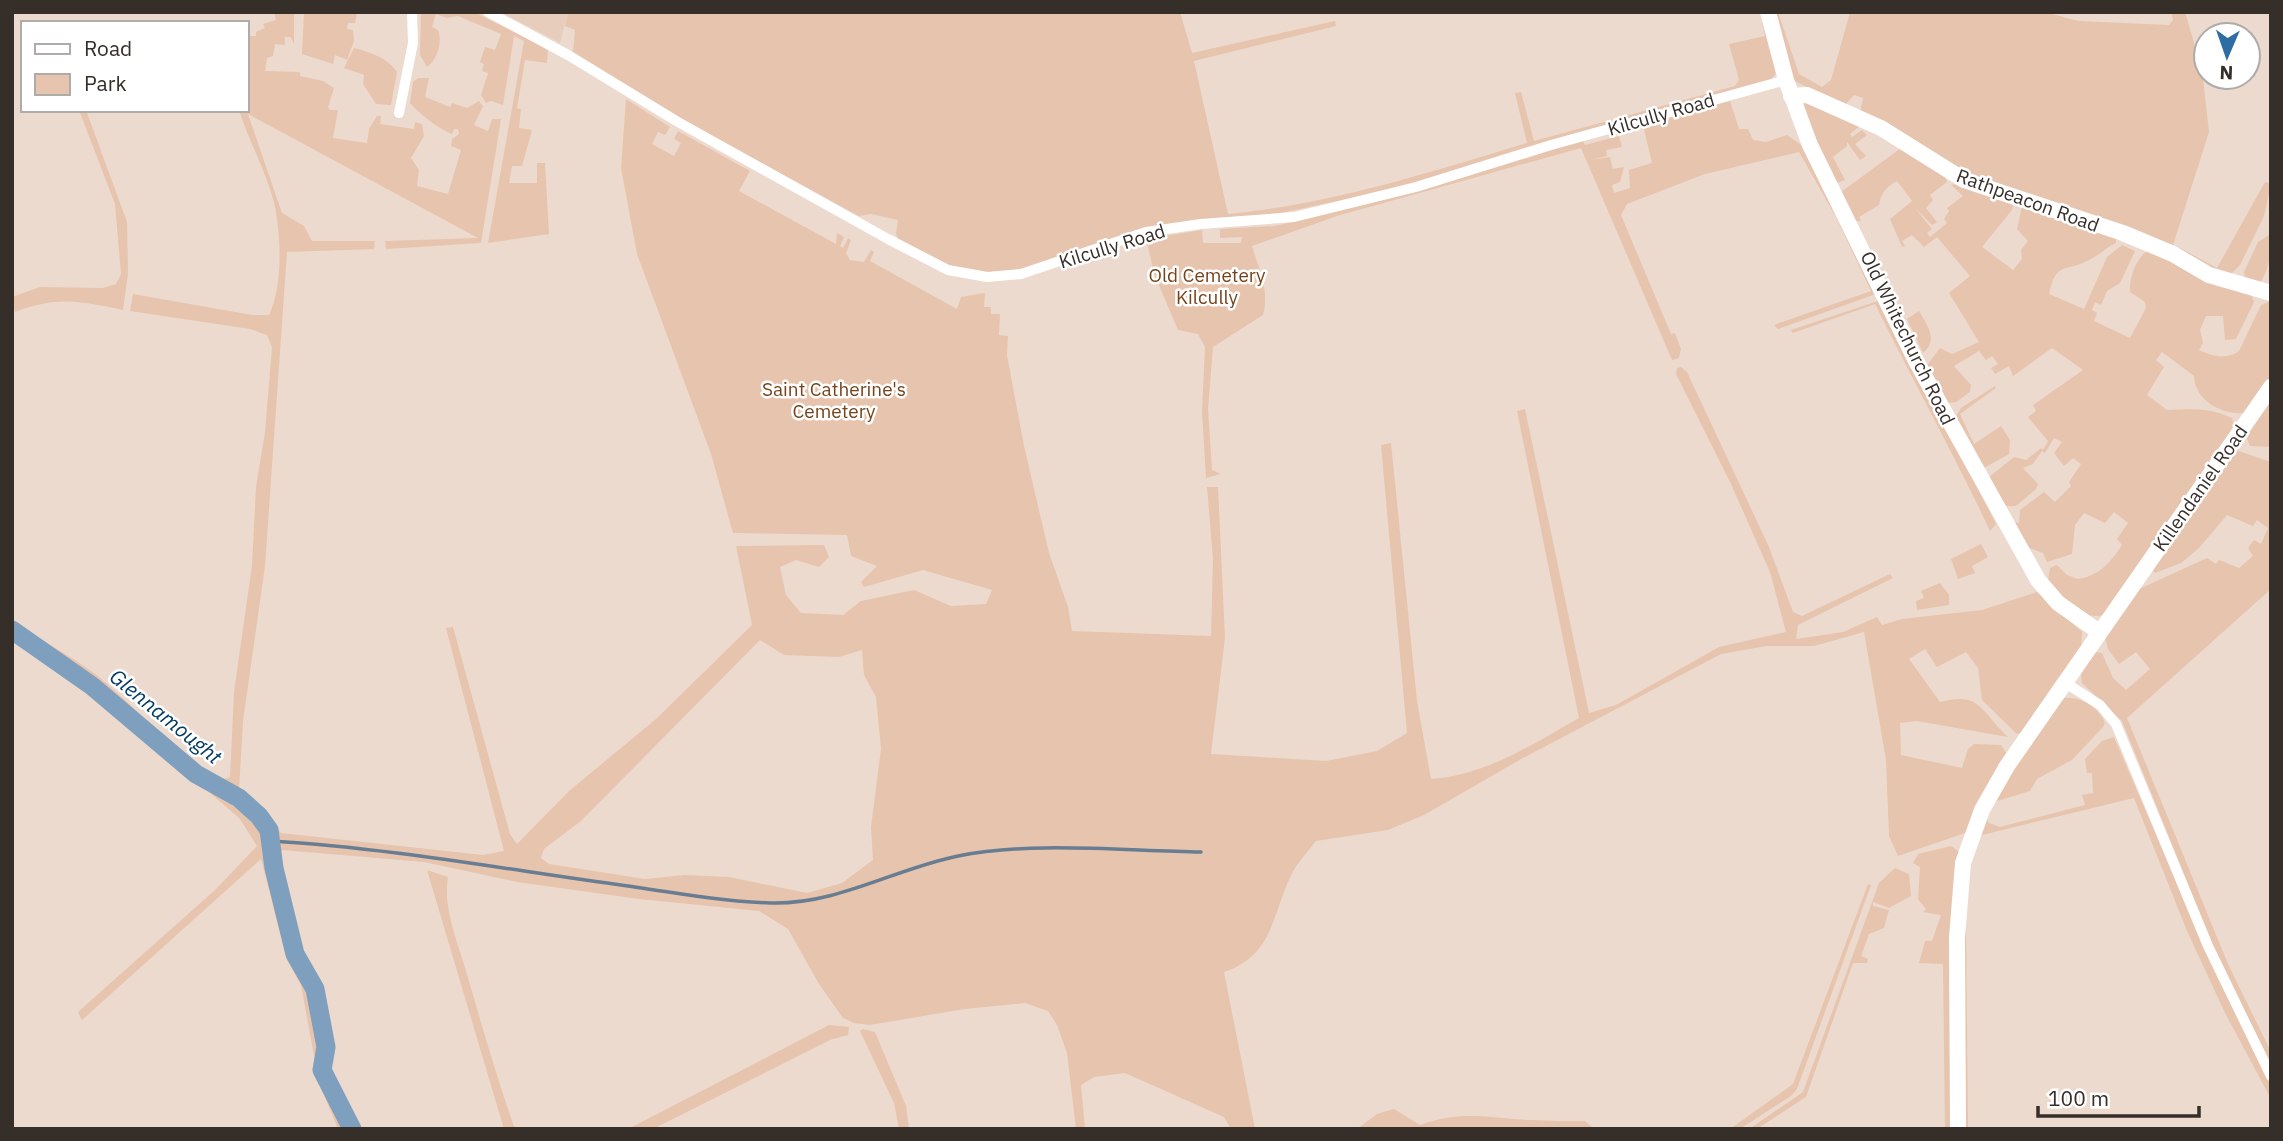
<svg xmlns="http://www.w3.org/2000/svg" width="2283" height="1141" font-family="'IBM Plex Sans',sans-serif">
<rect width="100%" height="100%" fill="#eddace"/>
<polygon fill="#e6cdbc" points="503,12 568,12 560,43 503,13"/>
<g fill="#e7c4ad" fill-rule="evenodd">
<path d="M 274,12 L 294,12 L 294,45 L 291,37 L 285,37 L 285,45 L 275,44 L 273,56 L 267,58 L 265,71 L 300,72 L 300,76 L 323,81 L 334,88 L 328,107 L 330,110 L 338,110 L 333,138 L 367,143 L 369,129 L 377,116 L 381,116 L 380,124 L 414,129 L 415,122 L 422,124 L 424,136 L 411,158 L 419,170 L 417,186 L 448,194 L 461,150 L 451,146 L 452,139 L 459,134 L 458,129 L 454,129 L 452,134 C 437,128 420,114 410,103 L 413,82 L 418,78 L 429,78 L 425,97 L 450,107 L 452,103 L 467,108 L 479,101 L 483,106 L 474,125 L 488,131 L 492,119 L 501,119 L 481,243 L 386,249 L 385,241 L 478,238 L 248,114 L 282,213 L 304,226 L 312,241 L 375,241 L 374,249 L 287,252 L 265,566 L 243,721 L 239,790 L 268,816 L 281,833 L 483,855 L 504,851 L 446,628 L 453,627 L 510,834 L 517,844 L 569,791 L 656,719 L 752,625 L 736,546 L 824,545 L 829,557 L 819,567 L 796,560 L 780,567 L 786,595 L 801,613 L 843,615 L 861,601 L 914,590 L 951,606 L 986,604 L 992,590 L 923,570 L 864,587 L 861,582 L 877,566 L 851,556 L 847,535 L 733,533 L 711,454 L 637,254 L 621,168 L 626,99 L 670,127 L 665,135 L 658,132 L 652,144 L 674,156 L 681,143 L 674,139 L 678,131 L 750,171 L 739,191 L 836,244 L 837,233 L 844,237 L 840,246 L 843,248 L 848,238 L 851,240 L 846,253 L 850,260 L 864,262 L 871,250 L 874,252 L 870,261 L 957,309 L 961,297 L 985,293 L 984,307 L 991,307 L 991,314 L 1000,314 L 999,335 L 1008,336 L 1007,355 L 1024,446 L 1049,553 L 1068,607 L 1072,631 L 1211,636 L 1213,559 L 1207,487 L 1218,487 L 1225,638 L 1211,754 L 1326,761 L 1377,751 L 1407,733 L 1381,445 L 1391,443 L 1417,701 L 1431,779 C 1486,775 1533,744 1579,718 L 1517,411 L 1525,409 L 1589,713 L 1616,705 L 1719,647 L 1786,632 L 1770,572 L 1731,484 L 1676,374 L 1677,368 L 1681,367 L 1687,372 L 1769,547 L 1793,612 L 1802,616 L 1890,574 L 1893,578 L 1798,625 L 1796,639 L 1843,632 L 1877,617 L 1882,625 L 1902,619 L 1982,610 L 2037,592 L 2082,632 L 2081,648 L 2023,732 L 2017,734 L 1982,700 L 1978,668 L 1966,652 L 1937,667 L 1925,649 L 1909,659 L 1940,702 C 1981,691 1981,712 2008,737 L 1917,721 L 1900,723 L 1901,755 L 1962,768 L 1968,749 L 1974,744 L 2001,745 L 2007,754 L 1965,833 L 1898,856 L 1889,836 L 1886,760 L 1864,632 L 1814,646 L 1767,646 L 1721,654 L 1523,758 L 1424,815 L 1388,830 L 1316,841 C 1309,850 1301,859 1295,868 C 1271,910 1277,954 1224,972 L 1255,1129 L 1231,1129 L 1224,1117 L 1125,1073 L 1094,1077 L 1081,1085 L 1085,1129 L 1076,1129 L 1067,1053 L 1057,1025 L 1048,1011 L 1025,1003 L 965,1009 L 870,1025 L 854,1023 L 843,1018 L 819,984 L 788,929 L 759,911 L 639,899 L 517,882 L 424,862 L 283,850 L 277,855 L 299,953 L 319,991 L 330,1045 L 330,1075 L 356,1129 L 338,1129 L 319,1083 L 301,985 L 287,960 L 261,859 L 82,1020 L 78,1012 L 215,890 L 257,846 L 240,819 L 112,707 L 86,686 L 12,638 L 12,621 C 40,640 72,656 98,676 C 140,711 174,752 221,780 L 230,777 L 234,692 L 252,565 L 256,487 L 265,432 L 272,347 L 267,335 L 250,329 L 130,311 L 133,294 L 252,315 L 269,315 C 283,286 281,239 275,207 C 268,175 249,142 239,110 L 247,110 L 247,36 L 256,36 L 256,32 L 265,28 L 263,24 L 276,20 ZM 760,640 L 784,655 L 839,657 L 862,650 L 864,675 L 876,697 L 881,749 L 871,827 L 873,860 L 842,883 L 807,893 L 729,877 L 684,875 L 645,879 L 549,864 L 541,858 L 544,849 L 581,821 Z"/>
<polygon points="304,12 357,12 355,23 348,23 347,29 353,30 354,41 347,60 335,55 333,64 302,54"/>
<path d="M 421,12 L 474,12 L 548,49 L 547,63 L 525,60 L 517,108 L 521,109 L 519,128 L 532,130 L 522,166 L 512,166 L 509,183 L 537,183 L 537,163 L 545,163 L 549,234 L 488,243 L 524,41 L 514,36 L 503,105 L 491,101 L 486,103 L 481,95 L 488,73 L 482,71 L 484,64 L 480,62 L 485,47 L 495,50 L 501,34 L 458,16 L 447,18 L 436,14 L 432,27 L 438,30 C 443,42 437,60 427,67 L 420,55 Z"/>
<path d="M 568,12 L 1180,12 L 1192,53 L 1335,21 L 1336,26 L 1194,61 L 1228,214 C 1332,204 1428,173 1527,143 L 1515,93 L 1521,92 L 1534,141 L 1735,86 L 1739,80 L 1729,44 L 1765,36 L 1760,12 L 1763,12 L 1776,73 L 1770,81 L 1385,191 L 1276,214 L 1202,220 L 1029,268 L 988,274 L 948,266 L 899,240 L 896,234 L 898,220 L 871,214 L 859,216 L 679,118 L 573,52 L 575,30 L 565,26 Z"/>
<polygon points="1773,12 1778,12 1799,74 1822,87 1831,80 1850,12 2044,12 2079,21 2169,25 2173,20 2171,12 2185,12 2202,70 2209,132 2173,245 1998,187 1992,179 1989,183 1973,181 1860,113 1863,98 1854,95 1845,105 1792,80"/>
<path d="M 354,48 C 370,52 388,58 397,72 L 391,105 L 376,104 L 363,84 L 364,75 L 344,68 Z"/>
<path d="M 1730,101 L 1739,129 L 1748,129 L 1753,140 L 1766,142 L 1787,135 L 1804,147 L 1876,290 L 1873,295 L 1778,329 L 1774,325 L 1871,291 L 1836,217 L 1799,152 L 1705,174 L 1627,204 L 1621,215 L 1671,334 L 1675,333 L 1681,349 L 1679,358 L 1672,360 L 1581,148 L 1337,216 L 1252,246 C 1259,270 1270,291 1263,315 L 1213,347 L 1208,409 L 1212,470 L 1221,474 L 1206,478 L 1202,411 L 1205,347 L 1198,334 L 1178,330 L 1155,276 L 1146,239 L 1202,230 L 1203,243 L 1241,243 L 1242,237 L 1220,238 L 1220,229 L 1274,226 L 1302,220 L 1583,141 L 1585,145 L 1619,136 L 1622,147 L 1606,150 L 1607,156 L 1591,160 L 1610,157 L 1613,169 L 1624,167 L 1620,182 L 1612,185 L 1614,193 L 1630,188 L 1629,170 L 1652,163 L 1643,125 Z"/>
<polygon points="1804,102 1862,124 1850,134 1852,137 1862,130 1867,135 1855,144 1866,156 1860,160 1847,142 1847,146 1833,157 1845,180 1837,183 1824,162 1801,104"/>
<path d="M 79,110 L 86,110 L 127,222 L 128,274 L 123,310 C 80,301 57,296 15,312 L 12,297 L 40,287 L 103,288 L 116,284 L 121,274 L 115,204 Z"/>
<path d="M 1884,135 L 1945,176 L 1947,182 L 1930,195 L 1933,200 L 1926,208 L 1937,222 L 1932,225 L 1915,208 L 1932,229 L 1927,233 L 1930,237 L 1947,223 L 1944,219 L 1949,211 L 1947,208 L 1963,196 L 1951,185 L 1956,184 L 2013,204 L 2012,210 L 1982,247 L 2013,270 L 2022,259 L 2021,250 L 2028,241 L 2017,229 L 2022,207 L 2116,238 L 2116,243 C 2107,247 2098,256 2087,261 C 2062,273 2057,261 2049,294 L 2084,309 L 2107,257 L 2122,245 L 2135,251 L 2120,283 L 2107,291 L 2101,305 L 2095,302 L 2092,310 L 2097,313 L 2094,321 L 2130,338 L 2146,308 L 2145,302 L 2130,292 C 2129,278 2136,257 2149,250 L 2251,294 L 2254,302 L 2236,339 L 2225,340 L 2223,316 L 2206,316 L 2200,330 L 2203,343 L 2199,350 C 2211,356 2227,360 2239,351 L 2261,305 L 2268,302 L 2271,297 L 2271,379 L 2245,413 C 2222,415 2195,401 2194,376 L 2162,352 L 2156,360 L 2164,367 L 2147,395 L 2167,410 C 2191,409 2210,407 2232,418 L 2235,428 L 2103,615 C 2082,621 2060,596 2048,581 L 2050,568 L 2057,565 L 2067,575 L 2078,579 C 2099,576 2111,562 2122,545 L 2117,539 L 2128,523 L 2114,512 L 2105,523 L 2084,513 L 2075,525 L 2072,554 L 2047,562 L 2043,553 L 2026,547 L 2011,522 L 2019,523 L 2020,510 L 2044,492 L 2055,502 L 2071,486 L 2069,482 L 2081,464 L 2073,458 L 2064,466 L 2054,453 L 2062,442 L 2054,438 L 2045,453 L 2042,451 L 2033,464 L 2023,468 L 2038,484 L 2036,489 L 2016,506 L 2006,506 L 1988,478 L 2014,457 L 2026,460 L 2041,448 L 2043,450 L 2048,441 L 2028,417 L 2036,411 L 2033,405 L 2083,370 L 2052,348 L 2013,376 L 2009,366 L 1995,374 L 1991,368 L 1998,364 L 1992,356 L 1986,360 L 1979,351 L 1954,366 L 1971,385 L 1970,392 L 1956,402 L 1946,403 L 1925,368 L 1940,348 L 1952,354 L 1979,342 L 1949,293 L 1970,276 L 1937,237 L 1924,247 L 1912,235 L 1902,241 L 1905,246 L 1902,247 L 1890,219 L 1912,201 L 1897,181 C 1886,187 1881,193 1879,205 L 1859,217 L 1861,221 L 1855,221 L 1841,192 L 1901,148 L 1882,138 Z"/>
<polygon points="2265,182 2271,184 2264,216 2240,265 2228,277 2179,251 2180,248 2217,268"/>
<path d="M 2271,234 C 2271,255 2270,270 2257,287 L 2246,283 L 2244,272 L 2258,242 Z"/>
<path d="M 1881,300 L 1996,524 L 1990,531 C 1954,454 1913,381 1875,304 L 1793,333 L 1791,330 Z"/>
<path d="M 1919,311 C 1927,325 1939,340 1923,353 L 1907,319 Z"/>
<polygon points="1995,386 1996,388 1960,414 1974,444 2001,426 2010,440 2009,454 1984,468 1955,418 1961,408"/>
<polygon points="2271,396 2271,447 2250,446 2245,433"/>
<polygon points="2236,450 2271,462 2271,589 2127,718 2228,964 2271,1052 2271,1063 2221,965 2122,721 2082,683 2081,674 2095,652 2102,653 2113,678 2126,690 2150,669 2136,652 2119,664 2108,649 2105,637 2139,589 2207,558 2216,564 2219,560 2239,568 2253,556 2248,548 2254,540 2261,544 2268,528 2257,520 2253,526 2227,515 2199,548 2181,563 2155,573 2152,569"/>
<polygon points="1981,544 1988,557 1972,566 1975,573 1958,579 1951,559"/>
<polygon points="1940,583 1949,595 1949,605 1917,610 1916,601 1924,598 1921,591"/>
<path d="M 2064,698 C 2080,696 2099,707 2105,723 L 2103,727 L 2072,760 L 2037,779 L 2030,791 L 1994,802 L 1986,818 L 1989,823 L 2000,827 L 2085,805 L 2082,795 L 2093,793 L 2092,773 L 2087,773 L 2085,759 L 2102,741 L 2114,737 L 2211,963 L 2271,1086 L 2271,1099 L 2225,1013 L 2187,931 L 2134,798 L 1978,836 L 1970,861 L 1966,919 L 1968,1129 L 1963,1129 L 1963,905 L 1967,861 L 1993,795 Z"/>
<polygon points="1951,846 1958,851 1959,856 1953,1129 1945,1129 1943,964 1919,963 1925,941 1932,941 1941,915 1923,912 1926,909 1918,899 1920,867 1913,863 1918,854"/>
<polygon points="1895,868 1909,874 1911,896 1889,908 1873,902 1873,906 1889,910 1884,928 1869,934 1861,956 1868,959 1867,963 1853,963 1806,1097 1757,1129 1749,1129 1803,1092 1879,883"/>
<path d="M 427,870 L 448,877 C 442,908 460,948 468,978 C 483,1029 497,1079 515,1129 L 504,1129 Z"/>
<polygon points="1868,884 1871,885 1797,1089 1791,1096 1740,1129 1730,1129 1793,1084"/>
<polygon points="829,1025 849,1027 848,1035 830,1040 653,1129 628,1129"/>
<polygon points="863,1029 875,1032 906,1106 909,1129 899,1129 894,1103 860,1031"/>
<path d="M 1394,1109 L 1420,1125 C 1462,1110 1487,1118 1530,1120 C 1548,1121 1567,1121 1585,1121 L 1594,1129 L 1357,1129 L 1377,1114 Z"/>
</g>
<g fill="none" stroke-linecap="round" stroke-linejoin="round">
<path stroke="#687d91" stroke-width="3.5" d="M 271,841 C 391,848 509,870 628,886 C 675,893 722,901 770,903 C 837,905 894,869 958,856 C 1032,841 1124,851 1201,852"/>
<polyline stroke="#7e9fbe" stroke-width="19" points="12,630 92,686 196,774 239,798 259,816 269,830 274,868 295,954 315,989 326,1047 322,1070 352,1129"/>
<g stroke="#fff" stroke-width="10">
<polyline points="488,12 568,55 678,122 888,239 948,270 987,277 1021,274 1146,232 1201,224 1294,217 1416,187 1551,145 1786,80"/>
<polyline points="399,113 413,43 412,12"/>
<polyline points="2064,682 2100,705 2116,724 2208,946 2271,1076"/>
</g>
<g stroke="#fff" stroke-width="16">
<polyline points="1768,12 1786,80 1810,145 1916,361 2038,580 2058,603 2099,632"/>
<polyline points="1791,96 1807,95 1881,128 1964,180 2123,233 2173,254 2209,275 2271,293"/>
<polyline points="1958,1129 1957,938 1963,863 1982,810 2007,766 2271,387"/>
</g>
</g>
<g text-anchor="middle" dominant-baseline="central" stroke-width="5" stroke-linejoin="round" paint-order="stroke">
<g font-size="19" fill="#352e29" stroke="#fff">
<text transform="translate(1661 114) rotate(-16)">Kilcully Road</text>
<text transform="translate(2028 200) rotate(20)">Rathpeacon Road</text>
<text transform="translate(1112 246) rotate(-17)">Kilcully Road</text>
<text transform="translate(1908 338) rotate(64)">Old Whitechurch Road</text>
<text transform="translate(2200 488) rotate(-55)">Killendaniel Road</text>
</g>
<g font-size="19" fill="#76431a" stroke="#fff">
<text x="1207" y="275">Old Cemetery<tspan x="1207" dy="22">Kilcully</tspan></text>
<text x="834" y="389">Saint Catherine's<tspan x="834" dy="22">Cemetery</tspan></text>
</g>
<g font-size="21" font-style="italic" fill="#043c65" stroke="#fff">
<text transform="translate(166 716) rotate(39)">Glennamought</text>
</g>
</g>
<rect width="2283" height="1141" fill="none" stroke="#352e29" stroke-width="28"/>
<rect x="21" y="21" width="228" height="91" fill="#ffffff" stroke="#aeaba9" stroke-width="2"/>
<rect x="35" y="44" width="35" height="10" fill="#ffffff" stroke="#aeaba9" stroke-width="2"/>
<text x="84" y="56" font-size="21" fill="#352e29">Road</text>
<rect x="35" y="74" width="35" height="21" fill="#e7c4ad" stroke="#aeaba9" stroke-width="2"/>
<text x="84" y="91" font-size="21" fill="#352e29">Park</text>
<g transform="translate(2227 56) rotate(182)"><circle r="33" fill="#ffffff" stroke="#aeaba9" stroke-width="2"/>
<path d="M0-5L12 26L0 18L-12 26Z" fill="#2d6da3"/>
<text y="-10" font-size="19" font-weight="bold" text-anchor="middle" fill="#352e29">N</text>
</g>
<path d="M2038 1106v10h161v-10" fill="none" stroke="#352e29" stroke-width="3.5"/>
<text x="2048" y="1106" font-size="21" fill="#352e29" stroke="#ffffff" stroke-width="5" paint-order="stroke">100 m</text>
</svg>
